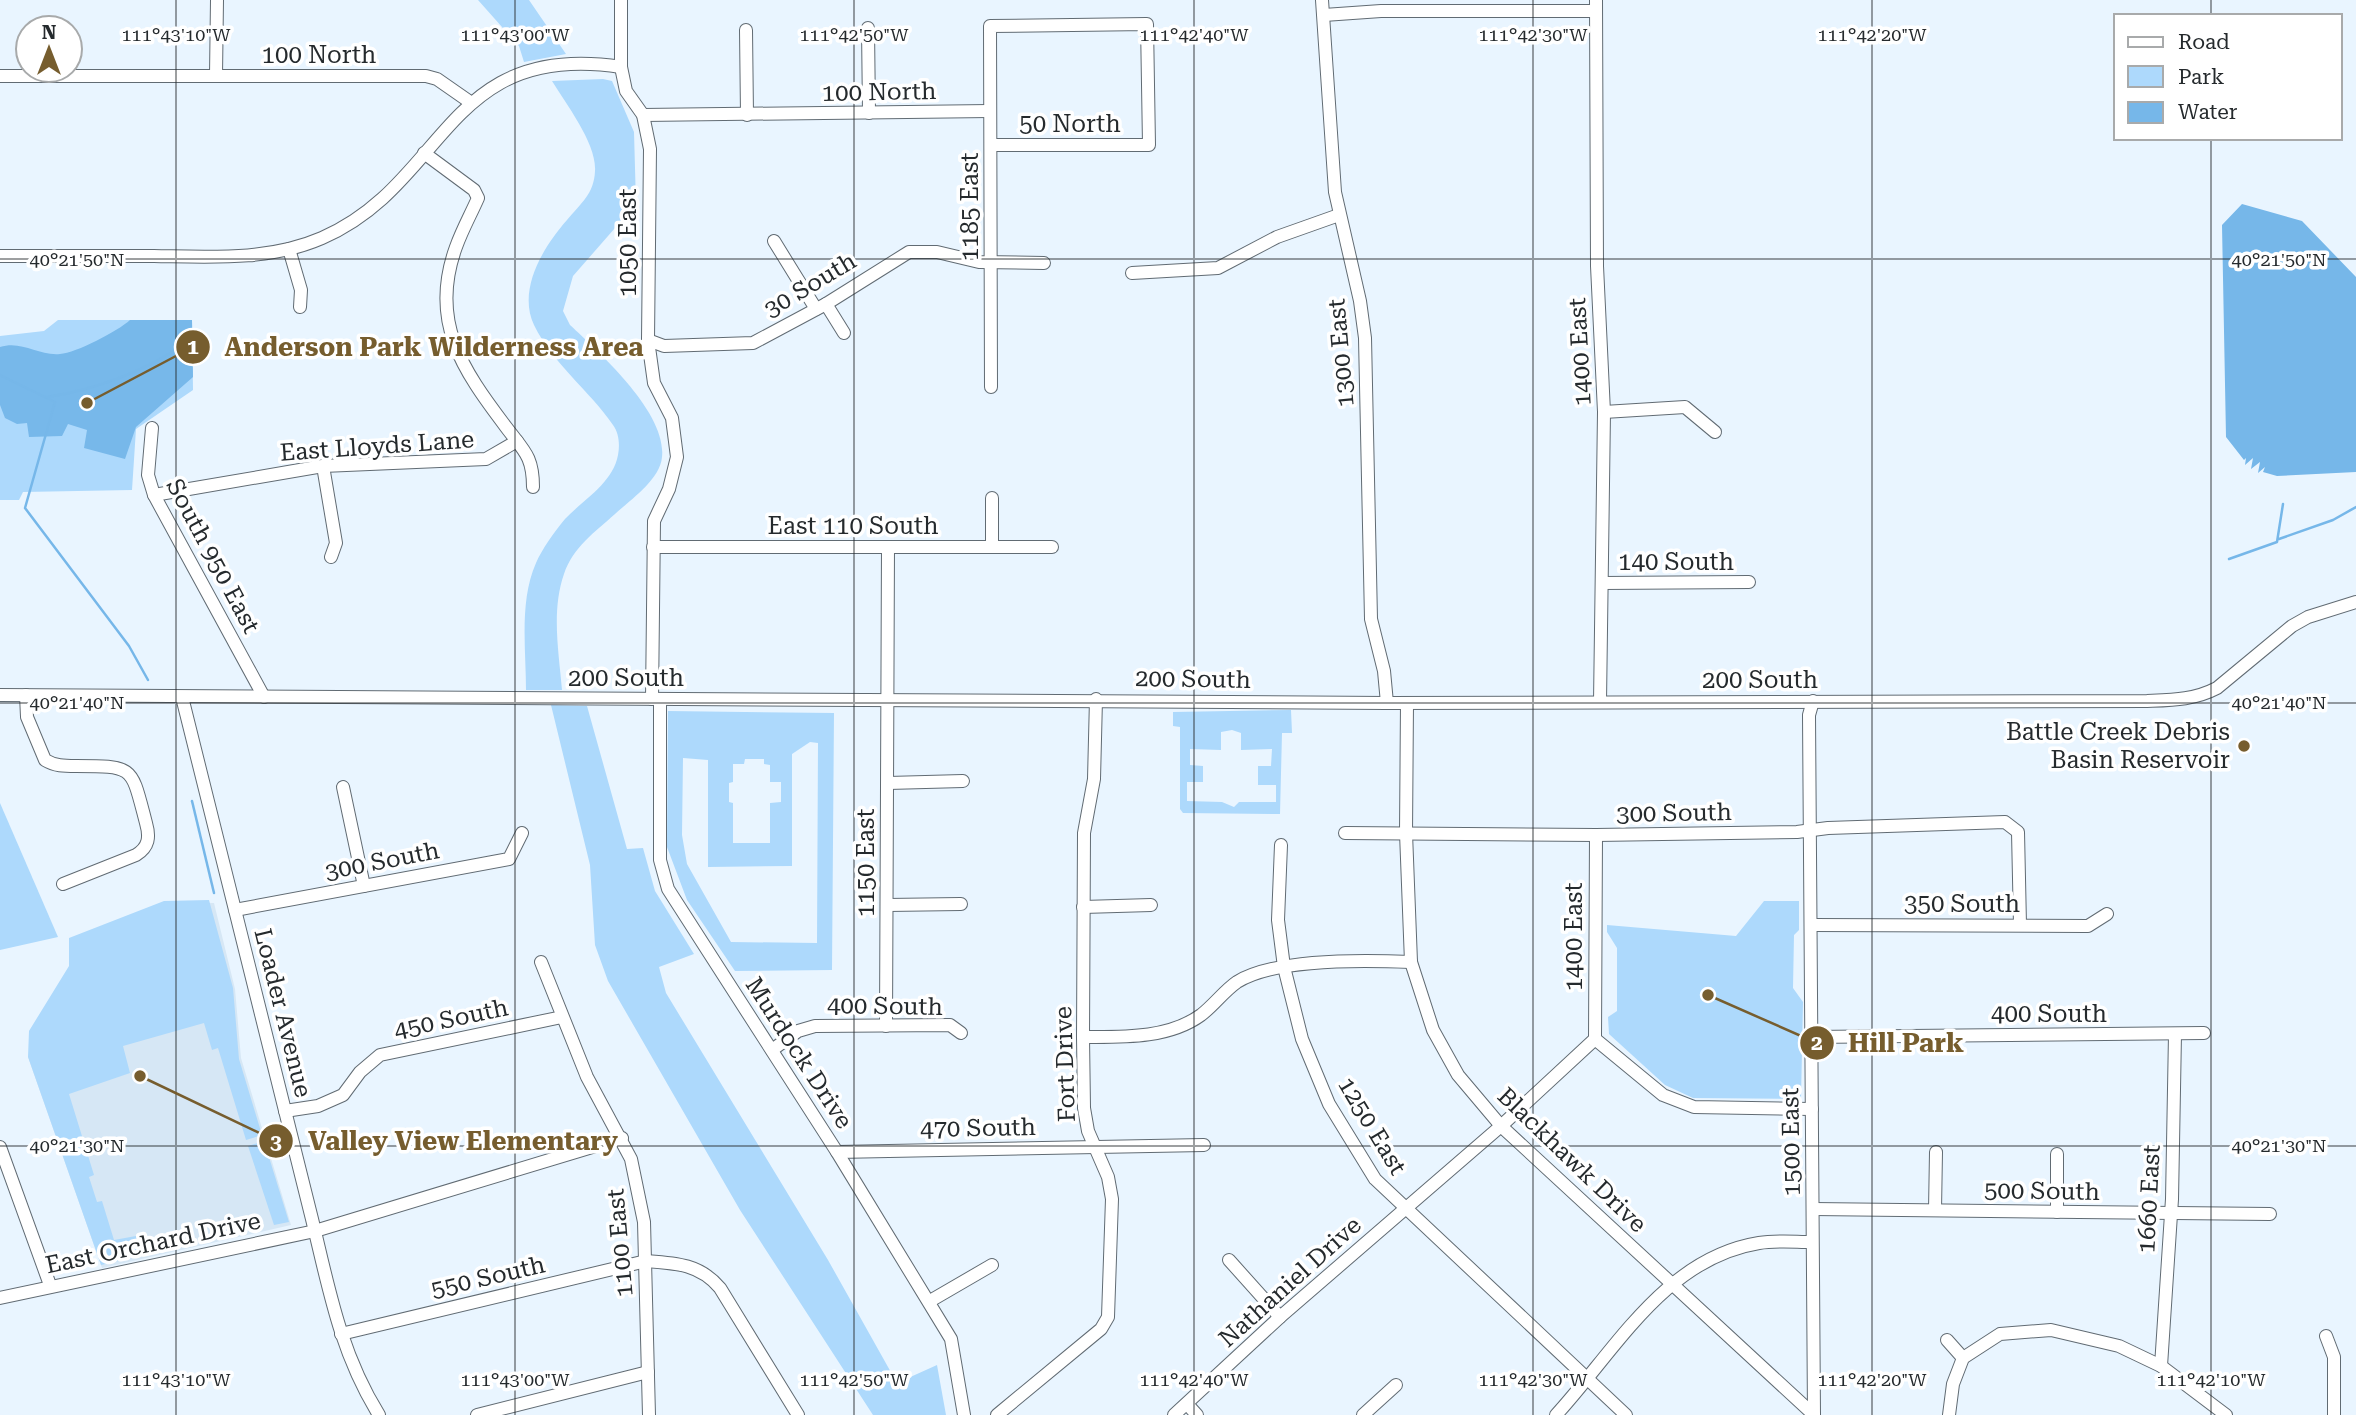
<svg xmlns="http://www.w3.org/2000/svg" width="2356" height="1415" font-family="'Roboto Serif',serif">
<rect width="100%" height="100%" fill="#e9f5ff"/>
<polygon fill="#d6e7f5" points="173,902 214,903 235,989 241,1058 291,1225 102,1268 28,1057"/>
<g fill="#add9fc" fill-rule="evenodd">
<polygon points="478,0 529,0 566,54 524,62 519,46"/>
<path d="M 603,79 L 612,81 L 634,132 L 636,204 L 573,276 L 563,311 L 570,325 C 600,353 667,413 662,457 C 660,480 630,500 615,514 C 595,532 573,547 564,574 C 551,611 559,653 562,690 L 526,690 C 526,650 519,601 536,563 C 542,549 555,531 565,519 C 583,500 613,483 618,455 C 620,445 619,433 613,425 C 589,390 553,364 534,325 C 517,289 544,246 567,220 C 581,203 594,194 595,171 C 597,144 566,104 552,81 Z"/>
<polygon points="58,320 192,320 193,390 136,429 132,490 23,492 19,500 0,500 0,336 44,331"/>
<polygon points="551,705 587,706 627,849 643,848 655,891 694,954 659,967 666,993 828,1260 897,1383 937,1365 946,1415 873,1415 740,1210 608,981 595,945 590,865"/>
<path d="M 1291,710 L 1292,733 L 1282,733 L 1280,814 L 1183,813 L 1180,809 L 1180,727 L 1173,726 L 1173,712 ZM 1232,730 L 1241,733 L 1241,750 L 1272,749 L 1271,766 L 1258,766 L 1258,785 L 1276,785 L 1276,802 L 1239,802 L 1234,807 L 1222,802 L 1187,801 L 1187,782 L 1203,782 L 1203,766 L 1190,765 L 1190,749 L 1221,750 L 1221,732 Z"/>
<path d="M 668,711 L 834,713 L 832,970 L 735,971 L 687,900 L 667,847 ZM 810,742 L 818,743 L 817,943 L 731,942 L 687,864 L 682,835 L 683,758 L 708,760 L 708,867 L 792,866 L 792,754 ZM 745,759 L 764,759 L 764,764 L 770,765 L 770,782 L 781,782 L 781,802 L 770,803 L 770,843 L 733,843 L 733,803 L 729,802 L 729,783 L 733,782 L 733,764 L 744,764 Z"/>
<polygon points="0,803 58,937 0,950"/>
<polygon points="209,900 233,988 239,1059 262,1135 246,1140 218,1048 212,1050 204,1023 123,1046 130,1073 69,1094 94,1175 89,1177 97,1202 102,1201 114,1240 136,1236 141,1256 101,1265 28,1057 29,1031 69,966 69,938 164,901"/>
<polygon points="1764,901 1799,901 1799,930 1794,935 1793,988 1803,1002 1801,1099 1693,1098 1665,1085 1609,1034 1608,1017 1617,1011 1617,948 1607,932 1607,925 1736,936"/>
<polygon points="264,1141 289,1222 274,1225 248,1146"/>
</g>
<path fill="#77b8ea" d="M 130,320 L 192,320 L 193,377 L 136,427 L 125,459 L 84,448 L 87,430 L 68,424 L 62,436 L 29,437 L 27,423 L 17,424 L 5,418 L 0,405 L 0,347 C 22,340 38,356 60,354 C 76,353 118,331 130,320 Z"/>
<polygon fill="#76b7e9" points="2242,204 2302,221 2356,277 2356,472 2277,476 2263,472 2265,467 2258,473 2260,462 2251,469 2253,458 2245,465 2246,458 2244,460 2226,437 2222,225"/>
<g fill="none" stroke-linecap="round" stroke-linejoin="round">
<g stroke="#76b7e9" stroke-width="2.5">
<polyline points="0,375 55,402 25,508 129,646 148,680"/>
<path d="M 47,397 C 96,390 148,370 189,341"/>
<polyline points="2279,539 2333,520 2356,507"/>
<polyline points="2229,559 2277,542 2283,504"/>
<polyline points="192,801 214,893"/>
</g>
<g stroke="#616b73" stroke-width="14">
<g id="minor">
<polyline points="621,0 621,67 626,91 643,115 650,149 648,340 654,383 672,418 677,457 669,489 654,521 652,699"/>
<polyline points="1322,0 1335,192 1360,301 1365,338 1371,619 1384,671 1387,703"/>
<polyline points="1596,0 1597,266 1604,412 1600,702"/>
<polyline points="1324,15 1381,11 1596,11"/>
<polyline points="868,28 869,113"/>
<polyline points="746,30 747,115"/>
<polyline points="216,75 217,0"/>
<polyline points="0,76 426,76 437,79 470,102"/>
<polyline points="643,115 990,111"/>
<polyline points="991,145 1149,145 1147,24 990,26 991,387"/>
<path d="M 424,153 L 474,190 L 478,198 C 471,214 462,230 456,247 C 429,321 462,369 506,427 C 524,451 533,456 533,487"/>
<polyline points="774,241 816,309"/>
<polyline points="289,249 301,290 300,307"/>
<path d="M 0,256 C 51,256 103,256 154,256 C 211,257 269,261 322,238 C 447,184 445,40 621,67"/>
<polyline points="1132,273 1218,268 1277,237 1339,215"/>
<polyline points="826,304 844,333"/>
<polyline points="648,340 664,346 753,343 826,304 909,252 937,252 979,262 1044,263"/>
<polyline points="1604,412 1685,407 1715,432"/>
<polyline points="152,428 148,475 154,495 264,697"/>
<polyline points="323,466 336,543 331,557"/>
<polyline points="154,495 323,466 486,459 517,441"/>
<polyline points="992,498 992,547"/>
<polyline points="653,547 1052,547"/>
<polyline points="1602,583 1749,582"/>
<path d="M 0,695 L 1387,703 L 2147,701 C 2172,700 2194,700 2217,688 L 2292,626 L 2308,617 L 2356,602"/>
<path d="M 26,695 L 27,717 L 45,760 C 55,766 64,766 76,766 C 135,766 131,766 146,823 C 150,837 149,847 136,855 L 63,884"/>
<path d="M 182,697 L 312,1219 C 329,1289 340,1352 379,1415"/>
<polyline points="660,699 660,860 668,889 837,1152 951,1339 964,1415"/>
<polyline points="1813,701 1809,715 1814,1415"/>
<polyline points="1407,703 1406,833 1411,962 1433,1030 1458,1075 1501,1126 1814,1415"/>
<polyline points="888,783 963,781"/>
<polyline points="343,787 364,886"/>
<polyline points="1345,833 1596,835 1797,832 1828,828 2005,822 2018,832 2020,925"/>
<polyline points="1281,845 1278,920 1284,967 1302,1039 1329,1104 1375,1179 1626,1415"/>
<polyline points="887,905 961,904"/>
<polyline points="1083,907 1151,905"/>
<polyline points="235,910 509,859 522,833"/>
<polyline points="1812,925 2088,926 2107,914"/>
<polyline points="541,962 587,1077 631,1159 644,1222 649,1415"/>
<polyline points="886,1026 888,547"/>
<path d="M 1083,1037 C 1122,1037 1168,1039 1201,1015 C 1214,1005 1224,991 1237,982 C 1276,958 1366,960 1411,962"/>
<polyline points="1811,1037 2204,1033"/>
<polyline points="1595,1039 1663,1095 1694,1107 1812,1109"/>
<polyline points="1595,1039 1596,835"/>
<polyline points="772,1050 798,1031 815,1026 950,1025 961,1033"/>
<polyline points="285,1111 318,1106 343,1095 360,1072 380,1055 562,1017"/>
<polyline points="0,1147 50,1285"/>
<polyline points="837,1152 1204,1145"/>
<polyline points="2057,1154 2057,1212"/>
<polyline points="1813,1209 2270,1214"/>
<polyline points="1935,1210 1936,1152"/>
<polyline points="1229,1260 1280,1317"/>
<polyline points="0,1298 315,1231 622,1138"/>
<polyline points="930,1301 992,1265"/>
<path d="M 341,1334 L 646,1261 C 675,1263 700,1264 720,1288 L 798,1415"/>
<polyline points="2326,1336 2334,1357 2334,1415"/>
<polyline points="1947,1340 1963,1358"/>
<polyline points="2161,1366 2172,1199 2175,1034"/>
<polyline points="1187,1404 1197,1415"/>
<polyline points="477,1415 648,1372"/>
<polyline points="997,1415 1101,1329 1108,1317 1112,1199 1108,1177 1088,1131 1084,1108 1083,1037 1084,833 1094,779 1096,699"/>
<polyline points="1174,1415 1280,1317 1501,1126 1595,1039"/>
<polyline points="1363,1415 1396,1385"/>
<path d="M 1556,1415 C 1615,1351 1665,1258 1759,1243 C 1776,1240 1795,1242 1812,1242"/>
<polyline points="1949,1415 1953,1384 1963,1358 2000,1334 2051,1330 2119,1346 2161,1366 2226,1415"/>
</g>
</g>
<use href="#minor" stroke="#fff" stroke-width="12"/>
</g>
<path fill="none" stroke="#252a2d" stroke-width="2" stroke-opacity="0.45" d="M 176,0 L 176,1415M 515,0 L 515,1415M 854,0 L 854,1415M 1194,0 L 1194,1415M 1533,0 L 1533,1415M 1872,0 L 1872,1415M 2211,0 L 2211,16M 2211,138 L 2211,1415M 0,259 L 2356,259M 0,703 L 2356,703M 0,1146 L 2356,1146"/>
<circle fill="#765d2e" stroke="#fff" stroke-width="2.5" cx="2244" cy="746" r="7"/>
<g text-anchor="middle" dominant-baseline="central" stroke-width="7" stroke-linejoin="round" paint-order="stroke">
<g font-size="24" fill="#252a2d" stroke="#fff">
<text x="319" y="55">100 North</text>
<text transform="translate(879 92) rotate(-1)">100 North</text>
<text x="1070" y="124">50 North</text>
<text transform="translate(970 207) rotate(-90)">1185 East</text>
<text transform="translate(628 243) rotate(-90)">1050 East</text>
<text transform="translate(810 285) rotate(-31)">30 South</text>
<text transform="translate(1580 352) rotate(-93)">1400 East</text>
<text transform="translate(1341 353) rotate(-95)">1300 East</text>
<text transform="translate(377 446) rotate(-4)">East Lloyds Lane</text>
<text x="853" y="526">East 110 South</text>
<text transform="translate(213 556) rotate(62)">South 950 East</text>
<text x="1676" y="562">140 South</text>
<text x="626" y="678">200 South</text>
<text transform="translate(1193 679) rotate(1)">200 South</text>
<text x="1760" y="680">200 South</text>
<text transform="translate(1674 813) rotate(-1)">300 South</text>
<text transform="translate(382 861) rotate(-11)">300 South</text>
<text transform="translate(866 863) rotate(-90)">1150 East</text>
<text x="1962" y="904">350 South</text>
<text transform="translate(1574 937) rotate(-90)">1400 East</text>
<text transform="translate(885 1006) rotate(1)">400 South</text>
<text transform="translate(283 1013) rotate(76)">Loader Avenue</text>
<text x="2049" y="1014">400 South</text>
<text transform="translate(451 1019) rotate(-12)">450 South</text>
<text transform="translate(799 1053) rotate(57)">Murdock Drive</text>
<text transform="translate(1065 1064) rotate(-92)">Fort Drive</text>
<text transform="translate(1372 1126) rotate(59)">1250 East</text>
<text transform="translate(978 1128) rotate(-1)">470 South</text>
<text transform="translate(1791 1142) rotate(-91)">1500 East</text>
<text transform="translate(1572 1160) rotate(44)">Blackhawk Drive</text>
<text transform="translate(2042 1191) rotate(1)">500 South</text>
<text transform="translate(2149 1199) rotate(-87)">1660 East</text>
<text transform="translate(153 1243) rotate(-12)">East Orchard Drive</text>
<text transform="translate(620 1243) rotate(-95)">1100 East</text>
<text transform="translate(488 1277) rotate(-13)">550 South</text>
<text transform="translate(1290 1282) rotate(-42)">Nathaniel Drive</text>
</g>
<g font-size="24" fill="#252a2d" stroke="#fff" text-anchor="end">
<text x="2230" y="732">Battle Creek Debris<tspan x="2230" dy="28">Basin Reservoir</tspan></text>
</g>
</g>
<g font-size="18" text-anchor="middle" fill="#252a2d" stroke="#fff" stroke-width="7" stroke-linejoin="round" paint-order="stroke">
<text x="176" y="41">111°43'10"W</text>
<text x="515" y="41">111°43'00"W</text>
<text x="854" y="41">111°42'50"W</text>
<text x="1194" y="41">111°42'40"W</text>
<text x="1533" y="41">111°42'30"W</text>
<text x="1872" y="41">111°42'20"W</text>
<text x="77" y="266">40°21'50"N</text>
<text x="2279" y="266">40°21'50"N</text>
<text x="77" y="709">40°21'40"N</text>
<text x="2279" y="709">40°21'40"N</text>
<text x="77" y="1152">40°21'30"N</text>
<text x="2279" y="1152">40°21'30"N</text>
<text x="176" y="1386">111°43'10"W</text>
<text x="515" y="1386">111°43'00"W</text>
<text x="854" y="1386">111°42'50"W</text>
<text x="1194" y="1386">111°42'40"W</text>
<text x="1533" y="1386">111°42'30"W</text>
<text x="1872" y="1386">111°42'20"W</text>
<text x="2211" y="1386">111°42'10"W</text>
</g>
<path fill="none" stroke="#765d2e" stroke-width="2.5" d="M87 403L193 347M1708 995L1817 1043M140 1076L276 1141"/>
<g fill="#765d2e" stroke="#fff" stroke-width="2.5">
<circle cx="87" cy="403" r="7"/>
<circle cx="1708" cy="995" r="7"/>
<circle cx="140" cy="1076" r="7"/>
<circle cx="193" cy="347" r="18"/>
<circle cx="1817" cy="1043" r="18"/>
<circle cx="276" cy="1141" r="18"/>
</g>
<g font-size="21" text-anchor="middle" font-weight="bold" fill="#fff">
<text x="193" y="354">1</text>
<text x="1817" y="1050">2</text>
<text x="276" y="1149">3</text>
</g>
<g font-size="26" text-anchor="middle" font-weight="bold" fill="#765d2e" stroke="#fff" stroke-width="7" stroke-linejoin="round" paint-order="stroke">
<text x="434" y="356">Anderson Park Wilderness Area</text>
<text x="1906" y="1052">Hill Park</text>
<text x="463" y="1150">Valley View Elementary</text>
</g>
<rect x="2114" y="14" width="228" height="126" fill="#ffffff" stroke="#a8aaab" stroke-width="2"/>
<rect x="2128" y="37" width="35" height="10" fill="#ffffff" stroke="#a8aaab" stroke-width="2"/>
<text x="2178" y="49" font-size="21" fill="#252a2d">Road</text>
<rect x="2128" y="66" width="35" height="21" fill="#add9fc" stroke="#a8aaab" stroke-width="2"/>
<text x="2178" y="84" font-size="21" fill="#252a2d">Park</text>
<rect x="2128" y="102" width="35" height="21" fill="#76b7e9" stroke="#a8aaab" stroke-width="2"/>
<text x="2178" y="119" font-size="21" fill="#252a2d">Water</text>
<g transform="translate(49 49)"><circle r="33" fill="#ffffff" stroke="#a8aaab" stroke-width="2"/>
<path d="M0-5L12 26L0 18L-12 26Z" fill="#765d2e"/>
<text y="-10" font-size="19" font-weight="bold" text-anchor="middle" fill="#252a2d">N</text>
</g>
</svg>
